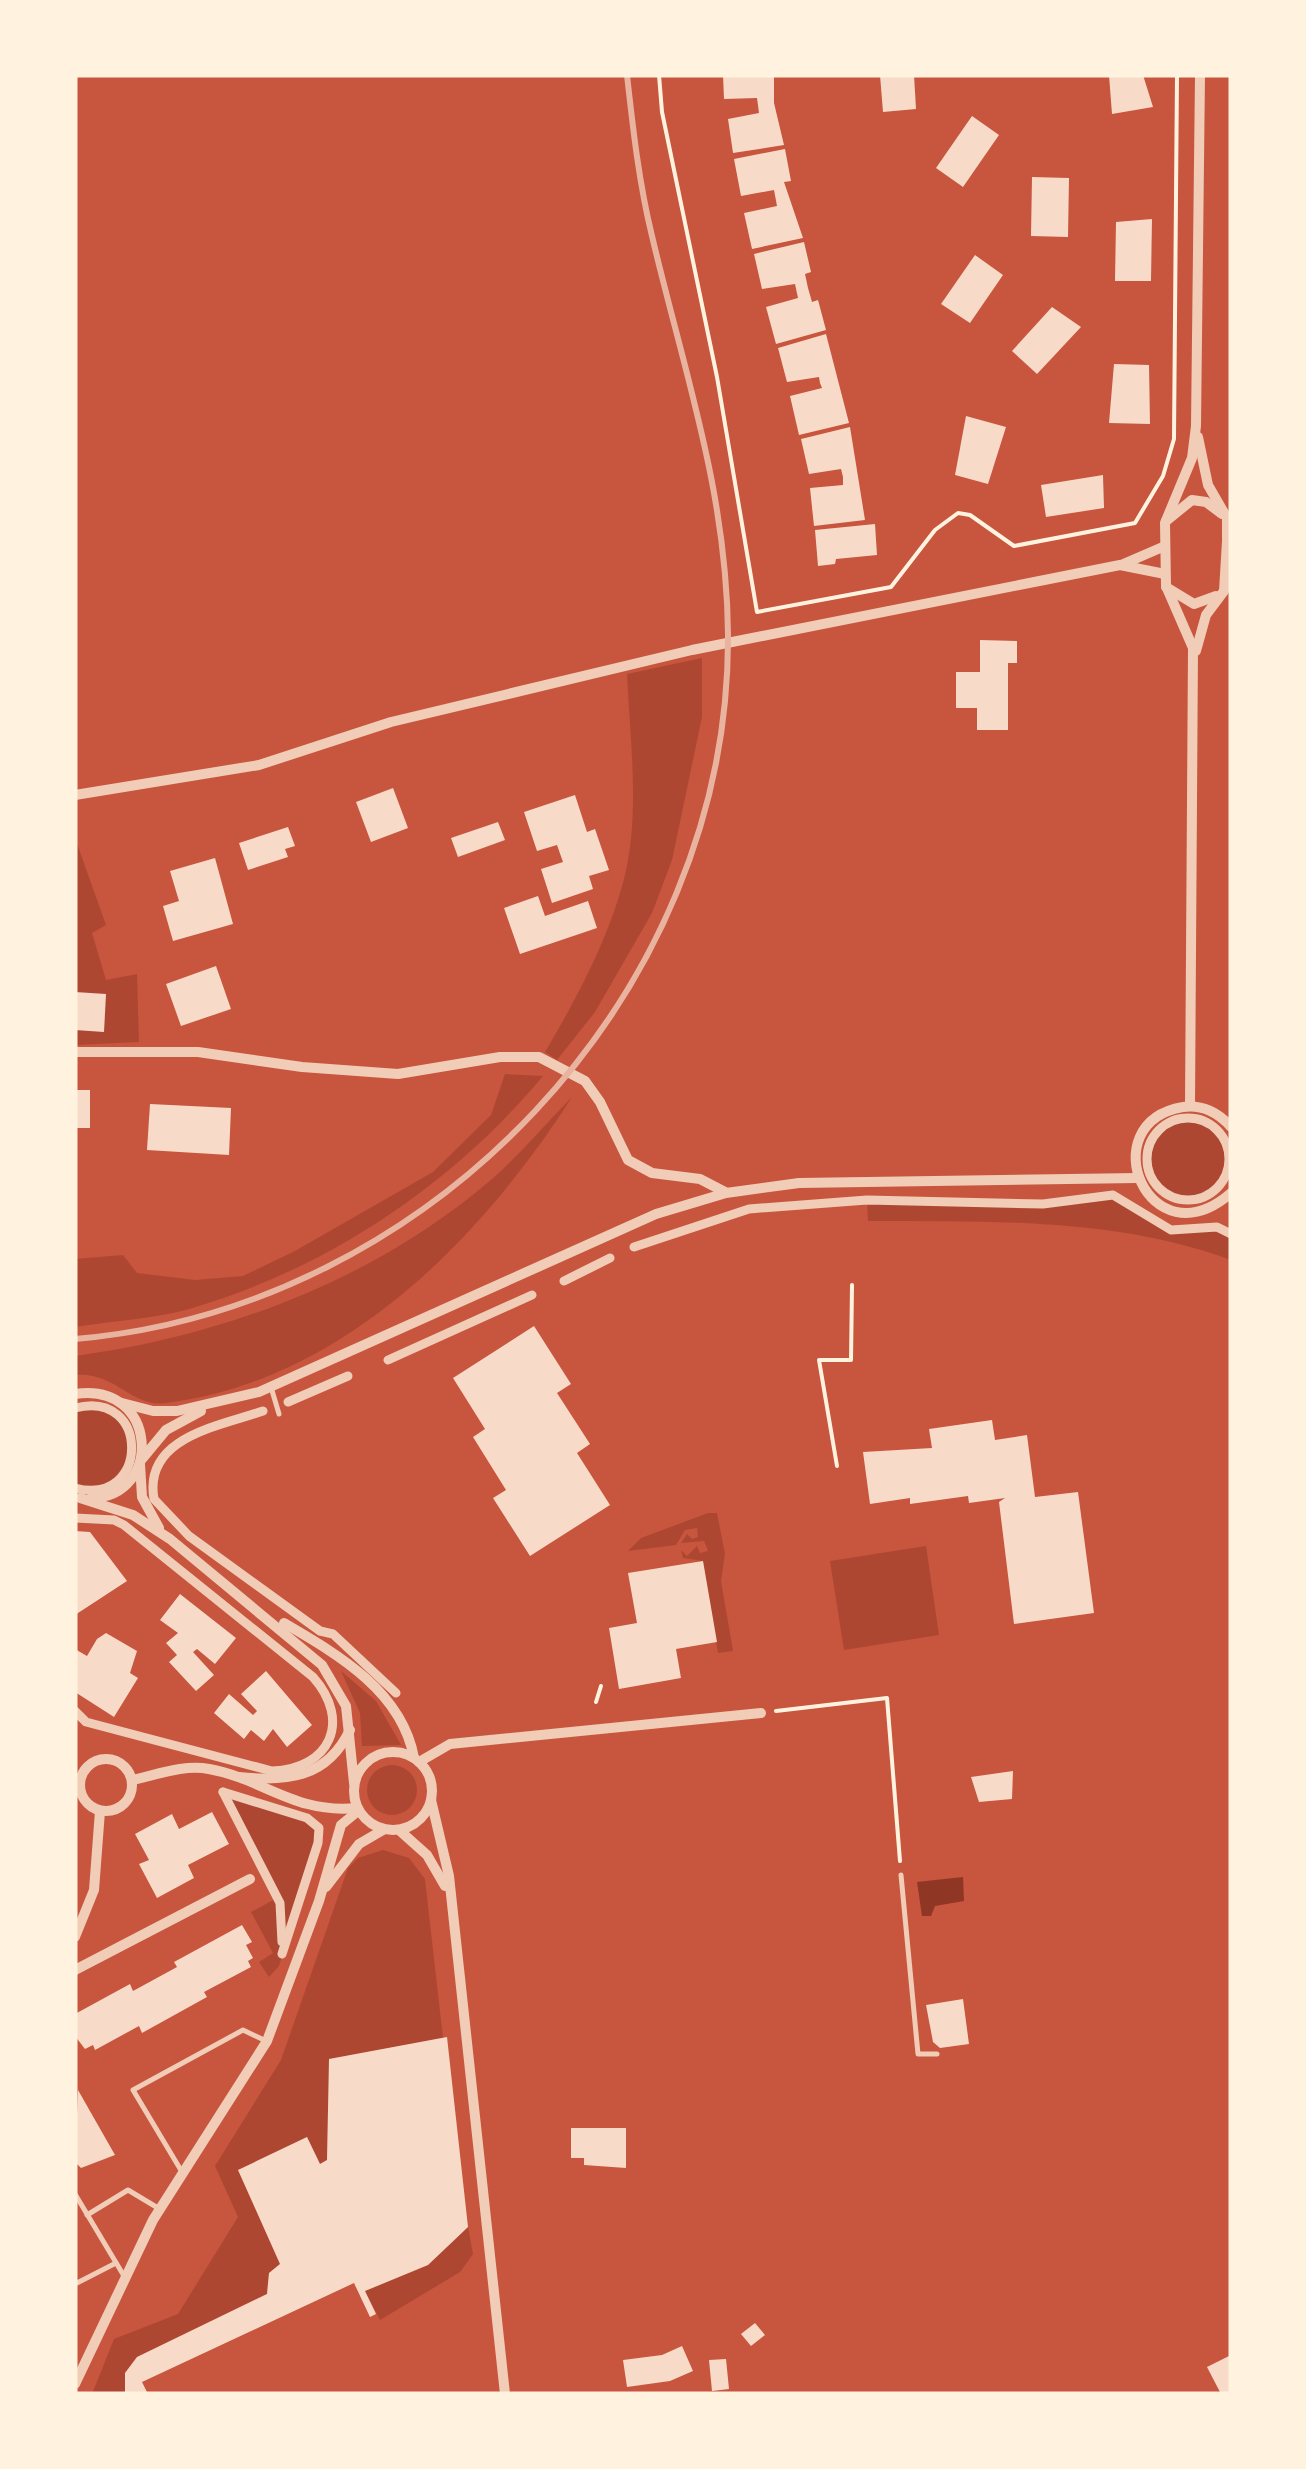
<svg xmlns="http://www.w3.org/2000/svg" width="1306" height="2469" font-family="'Source Sans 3',sans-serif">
<rect width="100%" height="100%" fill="#c8553d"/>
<g fill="#ae4732">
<path d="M 702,658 L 702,717 L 672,860 L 652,913 L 595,1012 L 557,1060 L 545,1052 C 577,998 610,936 625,875 C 640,812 630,739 627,674 Z"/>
<polygon points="75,838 106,925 92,933 106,980 137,974 139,1042 75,1045"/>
<path d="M 505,1074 L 543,1076 C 452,1185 327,1269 189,1309 C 153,1319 112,1321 75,1327 L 75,1259 L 123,1255 L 137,1273 L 195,1280 L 243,1276 L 295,1251 L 433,1172 L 491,1115 Z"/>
<path d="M 572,1097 C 481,1239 343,1381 166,1403 C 132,1408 115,1371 75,1375 L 75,1356 C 225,1336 376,1279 492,1179 C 521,1154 545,1124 572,1097 Z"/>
<circle cx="1188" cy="1159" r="41"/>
<path d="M 1113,1195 L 1155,1223 L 1231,1234 L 1231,1260 C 1114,1217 992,1222 868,1221 L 867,1200 L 994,1204 Z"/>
<polygon points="91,1405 127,1425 133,1453 107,1488 75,1488 75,1408"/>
<polygon points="708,1513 717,1513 725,1554 721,1581 733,1651 718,1653 703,1561 683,1558 681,1550 687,1556 697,1546 700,1553 708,1551 704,1541 681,1543 687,1534 692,1539 698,1537 697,1528 685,1530 676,1545 628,1551 641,1538"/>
<polygon points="926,1546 939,1635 844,1650 830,1561"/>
<polygon points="341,1671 376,1701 401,1745 362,1746 360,1713"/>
<circle cx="392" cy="1790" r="25"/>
<polygon points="223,1792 307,1818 319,1828 279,1966 269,1977 259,1962 273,1953 251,1912 277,1898"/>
<polygon points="383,1850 409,1858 425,1879 443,2038 330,2059 327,2160 320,2164 307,2137 238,2170 280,2264 269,2273 267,2294 137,2357 125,2373 125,2394 92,2394 114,2339 178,2314 238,2217 215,2166 281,2060 348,1868 358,1858"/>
<polygon points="468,2227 473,2254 460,2272 380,2320 365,2291 428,2265"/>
</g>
<polygon fill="#8f3625" points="963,1877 964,1901 935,1906 931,1916 922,1916 917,1882"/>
<g fill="#f7dbc8">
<polygon points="723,75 774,75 774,103 784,145 733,153 728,119 759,113 757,98 724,99"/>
<polygon points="880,75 914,75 916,109 883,112"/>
<polygon points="1109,75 1143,75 1153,107 1112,114"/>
<polygon points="972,116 999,135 963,187 936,168"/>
<polygon points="785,149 791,181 784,182 803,238 752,249 744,213 777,206 774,190 741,196 734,159"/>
<polygon points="1032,177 1069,178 1068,237 1031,236"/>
<polygon points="1152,219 1151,281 1115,281 1116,222"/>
<polygon points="804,242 811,272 805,274 808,288 812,302 818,300 826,330 776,344 766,307 798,298 795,284 762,289 754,254"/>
<polygon points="975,255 1003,275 970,323 941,304"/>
<polygon points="1052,307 1081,327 1037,374 1012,351"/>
<polygon points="826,334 849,423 799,435 790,396 822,388 820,383 819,377 787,382 778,348"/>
<polygon points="1114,364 1149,365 1150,424 1109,423"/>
<polygon points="966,416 1006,427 988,484 955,475"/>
<polygon points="850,427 865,520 814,526 810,488 843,485 843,477 841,469 809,474 801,439"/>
<polygon points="1103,475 1104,508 1046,517 1041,485"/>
<polygon points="875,524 877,555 836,559 835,564 818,566 815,530"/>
<polygon points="980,640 1017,641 1017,663 1008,663 1008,730 977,730 977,708 956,708 956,672 980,672"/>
<polygon points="393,788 408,828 371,842 356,802"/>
<polygon points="575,795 587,832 595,829 609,870 589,876 593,889 552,903 541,869 563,862 557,845 537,851 524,812"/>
<polygon points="498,822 505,840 458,857 451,838"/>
<polygon points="288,827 295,846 285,849 288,857 248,870 239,843"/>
<polygon points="215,858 233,924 173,941 163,906 179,901 170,871"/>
<polygon points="538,896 545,916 588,901 597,928 520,954 504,908"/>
<polygon points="216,966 231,1009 181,1026 166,984"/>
<polygon points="75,992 106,994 104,1032 75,1030"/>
<rect x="75" y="1090" width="15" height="38"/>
<polygon points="150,1104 231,1108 229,1155 147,1150"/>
<polygon points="534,1326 571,1384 557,1393 590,1444 577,1453 610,1505 530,1556 493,1498 506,1490 473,1437 485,1429 453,1378"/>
<polygon points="992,1420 995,1440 1027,1435 1035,1497 1078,1492 1094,1613 1014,1624 999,1502 1005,1498 969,1503 968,1496 910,1504 910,1498 870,1504 863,1452 932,1448 929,1429"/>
<polygon points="75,1531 90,1532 127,1581 75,1615"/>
<polygon points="703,1561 717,1642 676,1649 681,1678 619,1689 609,1628 637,1623 628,1573"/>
<polygon points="180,1594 236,1638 215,1664 197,1649 193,1652 214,1675 196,1691 169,1662 177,1655 166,1643 178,1633 160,1620"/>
<polygon points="106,1633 137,1651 130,1673 138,1678 114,1717 75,1692 75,1649 87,1656 97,1639"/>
<polygon points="266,1671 312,1725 287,1747 273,1729 264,1741 251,1730 244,1739 214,1713 229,1694 253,1715 257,1711 241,1694"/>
<polygon points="1013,1771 1012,1799 979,1802 971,1777"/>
<polygon points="212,1812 229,1844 188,1865 194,1878 157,1898 139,1864 149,1860 135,1834 172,1814 179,1829"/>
<polygon points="242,1925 252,1942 246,1945 253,1958 248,1961 251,1967 204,1992 207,1997 142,2033 139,2026 95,2050 93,2045 85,2049 75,2036 75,2014 130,1984 133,1991 177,1967 174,1962"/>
<polygon points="963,1999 969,2044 940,2048 933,2042 926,2005"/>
<polygon points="447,2037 468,2227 428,2265 365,2291 376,2314 370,2317 354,2283 142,2382 148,2394 125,2394 125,2373 137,2357 267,2294 269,2273 280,2264 238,2170 307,2137 320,2164 327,2160 329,2059"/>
<polygon points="78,2090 115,2155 81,2168 75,2162"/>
<polygon points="571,2128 626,2128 626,2168 584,2165 584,2158 571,2158"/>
<polygon points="755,2323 765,2335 751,2346 741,2334"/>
<polygon points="682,2346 693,2371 670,2381 627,2387 623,2360 662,2355"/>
<polygon points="1231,2355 1231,2394 1221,2394 1207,2367"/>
<polygon points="726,2359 729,2389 712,2391 709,2360"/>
</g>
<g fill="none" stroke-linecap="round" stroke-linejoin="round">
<g stroke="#fff3e0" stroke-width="4">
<polyline points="659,75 662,112 717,377 757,612 891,587 935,530 958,513 970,515 1014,546 1135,523 1163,476 1174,439 1177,75"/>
<polyline points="837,1466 819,1360 851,1360 852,1285"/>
<polyline points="596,1702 601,1686"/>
<polyline points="776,1711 887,1698 900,1861"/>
</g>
<g stroke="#f1ccb7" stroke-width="5">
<polyline points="271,1387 279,1414"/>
<polyline points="901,1875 918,2054 937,2054"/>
<polyline points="182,2172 133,2090 243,2030 264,2040"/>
<polyline points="75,2194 124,2276"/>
<polyline points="87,2215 128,2190 158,2208"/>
<polyline points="75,2284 116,2263"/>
</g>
<g stroke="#f1ccb7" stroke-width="9">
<circle cx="1188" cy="1159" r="41"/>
<polyline points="634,1247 749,1209 867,1200 1043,1204 1113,1195 1171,1230 1217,1227 1231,1234"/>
<polyline points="564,1281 610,1258"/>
<polyline points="388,1360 532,1295"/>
<polyline points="288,1402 348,1376"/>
<path d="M 75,1408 C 151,1388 150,1508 75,1488"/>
<path d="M 263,1411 C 220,1426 143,1437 154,1499 L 189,1536 L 320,1631 L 333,1634 L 396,1693"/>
<path d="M 75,1518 L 114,1520 L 124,1525 L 313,1677 C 352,1721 330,1769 272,1771 L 86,1722 L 75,1711"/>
<polyline points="223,1792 307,1818 319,1828 318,1843 282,1954"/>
<polyline points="223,1792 280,1903 282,1942"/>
</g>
<g stroke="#f1ccb7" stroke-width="10">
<polyline points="1166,521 1192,500 1206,502 1222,514"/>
<polyline points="1121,565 1165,546"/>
<polyline points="1166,587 1194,604 1216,596"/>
<polyline points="1196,651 1206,615 1224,591 1227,541 1227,518 1208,485 1198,437"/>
<polyline points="75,795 259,765 391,722 692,650 1120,565 1165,574"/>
<polyline points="75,1052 198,1052 302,1067 398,1074 500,1057 539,1057 585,1081 600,1102 628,1160 652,1173 700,1179 725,1192"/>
<polyline points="1190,1106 1193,648 1166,586 1165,523 1192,458 1196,426 1200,75"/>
<path d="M 1231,1127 C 1219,1113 1202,1104 1183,1107 C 1090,1123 1149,1264 1231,1193"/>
<path d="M 75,1394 C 158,1381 164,1497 91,1498"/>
<polyline points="122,1403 153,1411 177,1411 259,1392 656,1214 726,1193 799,1183 1138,1178"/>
<polyline points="142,1459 166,1430 201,1411"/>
<polyline points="140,1464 142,1497 159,1528"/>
<polyline points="80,1498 133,1515 170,1539 322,1665 346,1706 354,1783"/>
<path d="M 284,1623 C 337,1654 402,1691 414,1758"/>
<circle cx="393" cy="1791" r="39"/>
<circle cx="106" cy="1785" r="26"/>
<polyline points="419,1762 450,1744 761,1713"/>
<path d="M 239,1777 C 287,1782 327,1778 350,1730"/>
<path d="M 132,1780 C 156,1775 184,1764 209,1769 C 264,1779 295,1814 356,1808"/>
<polyline points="431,1800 449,1876 505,2394"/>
<polyline points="399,1830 427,1855 445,1886"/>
<polyline points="326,1887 359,1844 383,1830"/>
<polyline points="75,1937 94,1890 100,1811"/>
<polyline points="75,1970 250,1879"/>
<polyline points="75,2384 153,2220 267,2041 319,1901 341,1825 358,1811"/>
</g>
<path stroke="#e9b49f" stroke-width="6" d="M 75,1339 C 430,1309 730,995 728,635 C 727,492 684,372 652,236 C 639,183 633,129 627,75"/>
</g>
<rect width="1306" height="2469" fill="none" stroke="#fff3e0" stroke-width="155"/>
</svg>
